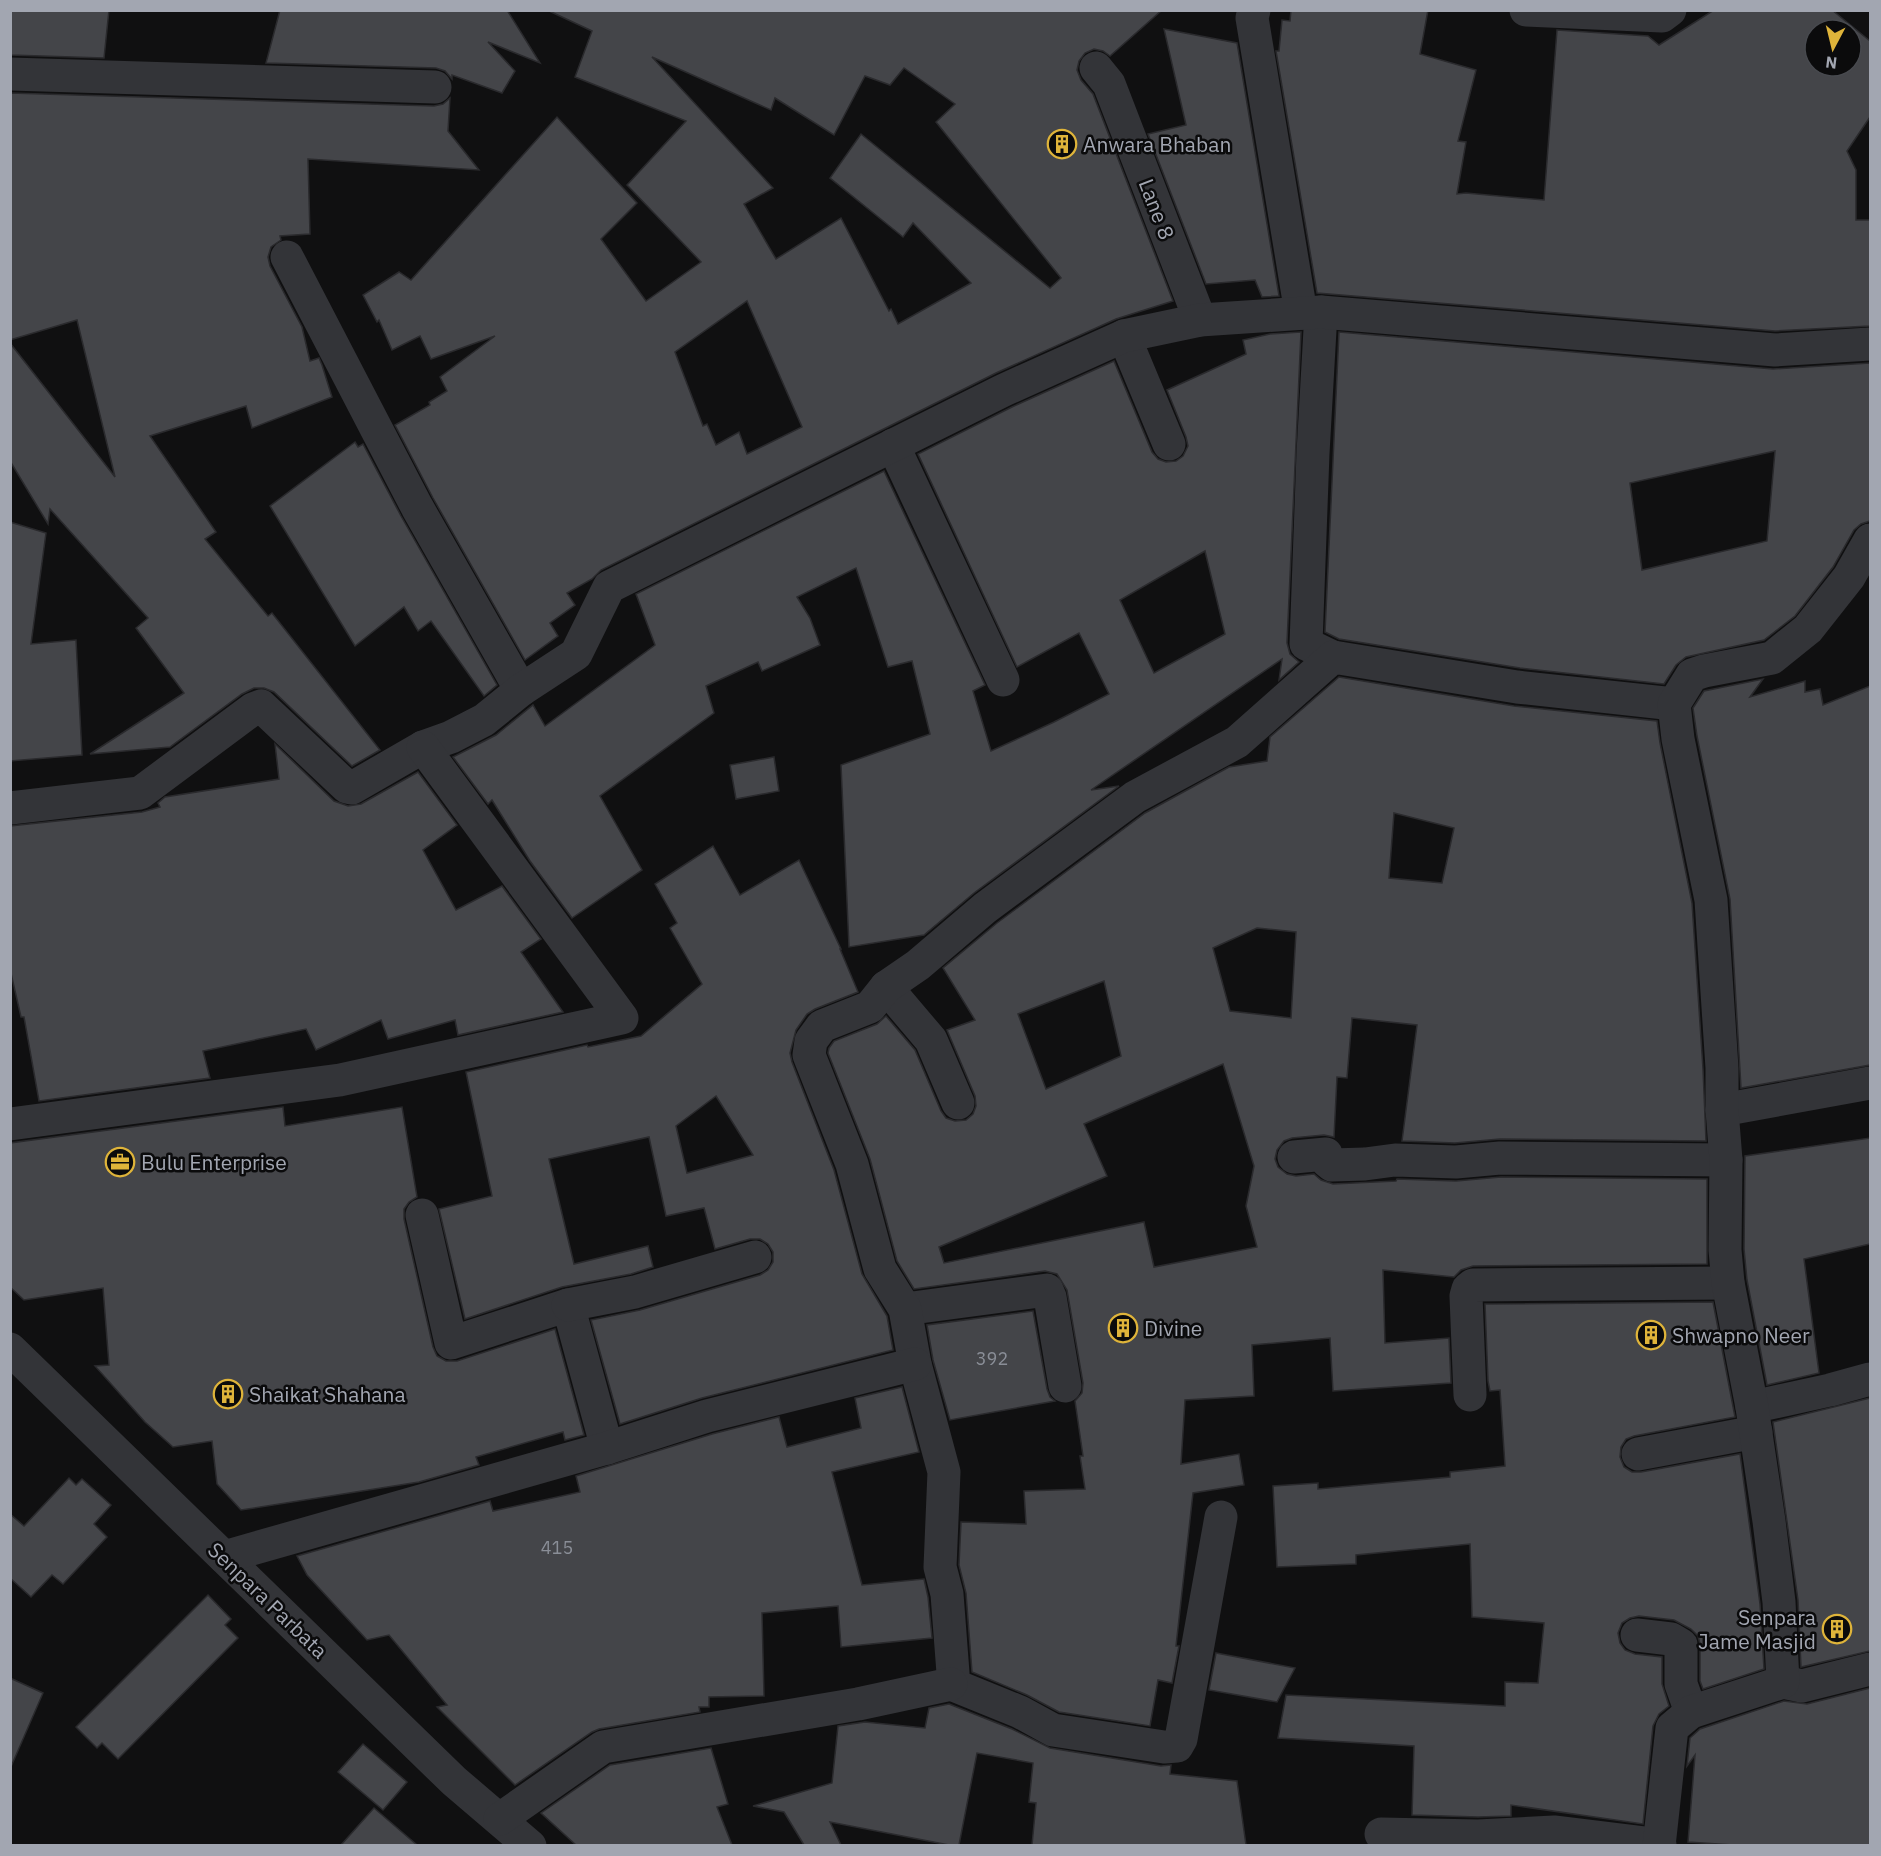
<svg xmlns="http://www.w3.org/2000/svg" width="1881" height="1856" font-family="'IBM Plex Sans',sans-serif">
<rect width="100%" height="100%" fill="#101011"/>
<g fill="#444549" stroke="#2a2a2d" stroke-width="1.5" fill-rule="evenodd">
<polygon points="10,10 109,10 104,58 10,55"/>
<polygon points="280,10 507,10 540,63 488,42 515,71 502,93 452,75 452,79 445,71 436,68 266,63"/>
<path d="M 547,10 L 1162,10 L 1110,56 L 1103,51 L 1094,49 L 1085,53 L 1079,61 L 1077,70 L 1081,80 L 1093,94 L 1173,301 L 1116,319 L 996,373 L 601,570 L 592,579 L 567,593 L 575,605 L 550,623 L 558,636 L 525,660 L 433,498 L 395,425 L 430,405 L 429,402 L 447,391 L 440,377 L 495,336 L 431,359 L 420,336 L 392,350 L 379,320 L 377,322 L 363,295 L 399,272 L 411,280 L 557,117 L 637,203 L 601,239 L 646,301 L 701,262 L 627,185 L 686,121 L 575,77 L 592,31 ZM 652,57 L 771,110 L 775,98 L 834,135 L 865,76 L 890,85 L 904,68 L 955,104 L 936,122 L 1061,278 L 1050,288 L 861,134 L 830,178 L 903,237 L 913,223 L 971,283 L 898,324 L 891,309 L 889,311 L 841,218 L 776,259 L 744,204 L 773,188 ZM 747,301 L 802,427 L 747,454 L 739,432 L 716,445 L 707,424 L 703,426 L 675,352 Z"/>
<path d="M 1291,10 L 1428,10 L 1420,54 L 1476,70 L 1458,141 L 1466,142 L 1457,194 L 1466,193 L 1544,200 L 1557,30 L 1648,36 L 1659,45 L 1714,10 L 1832,10 L 1870,41 L 1870,117 L 1847,151 L 1856,170 L 1856,220 L 1870,220 L 1870,326 L 1775,331 L 1317,293 L 1276,51 L 1279,51 L 1282,20 L 1290,21 ZM 1815,30 L 1851,30 L 1851,66 L 1815,66 Z"/>
<polygon points="1164,29 1237,43 1279,296 1262,297 1255,280 1206,284 1148,134 1186,125"/>
<polygon points="10,93 434,106 443,104 450,98 448,131 479,170 308,159 310,234 280,236 281,240 271,247 268,257 270,266 302,327 310,361 319,358 322,365 332,397 252,428 246,406 150,436 216,532 205,539 268,616 272,613 380,750 352,766 274,692 264,688 254,688 242,694 170,747 90,754 184,693 136,628 148,618 50,509 48,524 10,461 10,343 115,477 77,320 10,340"/>
<path d="M 1301,332 L 1287,643 L 1290,654 L 1299,662 L 1279,680 L 1282,659 L 1091,790 L 1119,786 L 974,893 L 924,935 L 849,947 L 841,765 L 930,734 L 912,661 L 888,667 L 856,568 L 797,597 L 810,618 L 820,645 L 762,671 L 758,662 L 706,686 L 714,713 L 600,796 L 642,870 L 572,918 L 530,861 L 492,800 L 488,804 L 453,757 L 496,735 L 533,705 L 545,726 L 655,645 L 636,594 L 884,471 L 985,685 L 973,691 L 991,751 L 1054,722 L 1109,694 L 1079,633 L 1017,667 L 918,454 L 1012,407 L 1114,361 L 1152,452 L 1158,459 L 1166,462 L 1176,461 L 1183,456 L 1188,446 L 1186,437 L 1167,390 L 1246,354 L 1243,340 L 1270,334 ZM 1205,551 L 1225,634 L 1154,673 L 1120,600 Z"/>
<path d="M 1339,332 L 1773,369 L 1870,363 L 1870,521 L 1861,524 L 1854,530 L 1833,567 L 1795,616 L 1764,640 L 1686,657 L 1676,665 L 1664,684 L 1520,668 L 1339,639 L 1325,632 ZM 1775,451 L 1767,541 L 1642,570 L 1630,483 Z"/>
<polygon points="355,442 358,447 363,444 401,516 497,685 484,696 431,621 418,631 404,607 355,646 270,506"/>
<polygon points="10,522 46,533 31,644 76,640 82,755 10,761"/>
<path d="M 1339,677 L 1514,706 L 1657,721 L 1660,743 L 1692,903 L 1703,1069 L 1706,1141 L 1500,1139 L 1455,1143 L 1402,1141 L 1417,1025 L 1352,1018 L 1347,1078 L 1337,1077 L 1334,1137 L 1324,1135 L 1292,1138 L 1284,1141 L 1277,1150 L 1275,1159 L 1278,1167 L 1287,1174 L 1296,1176 L 1314,1174 L 1321,1180 L 1333,1184 L 1396,1181 L 1397,1179 L 1456,1181 L 1501,1177 L 1707,1179 L 1707,1264 L 1473,1266 L 1461,1270 L 1454,1277 L 1383,1270 L 1385,1343 L 1449,1338 L 1451,1383 L 1333,1391 L 1330,1338 L 1252,1345 L 1254,1396 L 1185,1400 L 1181,1464 L 1239,1454 L 1244,1485 L 1193,1493 L 1176,1646 L 1179,1646 L 1172,1683 L 1158,1680 L 1150,1726 L 1059,1712 L 1027,1695 L 972,1672 L 966,1593 L 959,1565 L 961,1522 L 1026,1524 L 1024,1491 L 1085,1489 L 1080,1456 L 1083,1456 L 1075,1401 L 1082,1393 L 1083,1383 L 1067,1290 L 1057,1274 L 1045,1271 L 914,1289 L 897,1261 L 870,1159 L 828,1053 L 829,1048 L 834,1041 L 877,1024 L 886,1016 L 915,1050 L 941,1111 L 946,1118 L 955,1121 L 966,1120 L 973,1114 L 976,1106 L 975,1096 L 947,1030 L 975,1020 L 943,968 L 997,923 L 1145,813 L 1229,767 L 1267,761 L 1270,737 ZM 1394,813 L 1454,828 L 1442,883 L 1389,878 ZM 1257,928 L 1296,932 L 1291,1018 L 1230,1011 L 1213,948 ZM 1104,981 L 1121,1056 L 1046,1089 L 1018,1014 ZM 1223,1064 L 1254,1166 L 1246,1206 L 1257,1247 L 1154,1267 L 1144,1222 L 944,1263 L 939,1247 L 1107,1176 L 1084,1124 Z"/>
<polygon points="1763,679 1750,697 1805,681 1805,692 1820,689 1823,705 1870,686 1870,1065 1741,1088 1730,899 1697,736 1693,708 1704,691"/>
<polygon points="275,744 334,801 348,806 361,804 418,772 457,825 423,850 456,910 502,886 541,939 521,952 563,1012 458,1035 455,1020 388,1039 381,1020 316,1050 306,1029 203,1051 210,1078 39,1101 24,1017 21,1017 10,969 10,826 142,812 160,807 158,803 165,797 279,779"/>
<polygon points="774,757 779,791 736,799 730,765"/>
<path d="M 713,846 L 740,895 L 799,860 L 841,949 L 840,949 L 858,992 L 815,1009 L 807,1014 L 796,1030 L 790,1053 L 792,1062 L 834,1170 L 862,1274 L 887,1316 L 893,1350 L 702,1398 L 620,1424 L 591,1320 L 640,1310 L 760,1275 L 768,1270 L 773,1262 L 773,1252 L 768,1244 L 760,1239 L 750,1239 L 715,1249 L 704,1208 L 666,1216 L 649,1137 L 549,1159 L 574,1264 L 648,1246 L 653,1267 L 631,1274 L 562,1287 L 465,1319 L 439,1209 L 492,1196 L 466,1072 L 587,1045 L 588,1047 L 641,1036 L 702,984 L 670,928 L 677,923 L 655,884 ZM 716,1096 L 753,1155 L 687,1173 L 676,1126 Z"/>
<polygon points="283,1107 285,1126 402,1107 417,1197 409,1202 404,1209 404,1219 433,1347 437,1356 446,1361 457,1361 555,1329 584,1435 565,1440 563,1432 476,1457 479,1465 419,1482 241,1510 217,1484 212,1441 173,1447 145,1422 95,1366 109,1365 103,1288 24,1300 10,1287 10,1143"/>
<polygon points="1870,1138 1870,1244 1804,1259 1819,1373 1767,1385 1747,1280 1744,1249 1745,1156"/>
<polygon points="1713,1302 1735,1417 1634,1436 1626,1439 1621,1447 1620,1457 1624,1467 1632,1472 1641,1472 1740,1454 1760,1604 1764,1669 1703,1689 1700,1681 1700,1644 1698,1636 1691,1629 1674,1620 1639,1616 1630,1618 1622,1623 1618,1633 1620,1643 1625,1650 1635,1654 1662,1657 1662,1684 1669,1706 1659,1714 1653,1726 1643,1824 1511,1805 1511,1816 1478,1817 1412,1815 1414,1746 1278,1738 1286,1695 1505,1706 1505,1682 1538,1683 1544,1623 1472,1617 1470,1544 1356,1555 1356,1564 1277,1567 1273,1486 1318,1483 1318,1489 1450,1477 1450,1472 1505,1466 1500,1390 1490,1391 1488,1381 1485,1304"/>
<polygon points="1033,1311 1047,1389 1050,1397 1055,1401 950,1420 933,1360 927,1325"/>
<polygon points="902,1387 919,1452 832,1472 862,1585 924,1579 928,1597 932,1638 841,1647 838,1606 762,1613 764,1696 709,1697 709,1707 699,1707 700,1712 599,1729 592,1732 515,1785 437,1707 447,1705 389,1635 367,1640 307,1575 297,1556 490,1501 493,1511 580,1492 576,1476 712,1434 779,1417 787,1447 861,1428 855,1398"/>
<polygon points="1870,1398 1870,1651 1801,1667 1798,1600 1773,1422"/>
<polygon points="69,1478 76,1485 82,1479 111,1505 94,1524 107,1537 63,1584 52,1575 31,1597 10,1578 10,1514 24,1526"/>
<polygon points="208,1595 231,1619 225,1625 238,1638 118,1759 102,1743 97,1748 76,1727"/>
<polygon points="1216,1653 1295,1668 1277,1702 1209,1690"/>
<polygon points="10,1678 43,1693 10,1769"/>
<polygon points="1870,1688 1870,1845 1733,1845 1688,1842 1695,1755 1687,1766 1690,1738 1700,1729 1784,1701 1807,1704"/>
<polygon points="949,1704 1012,1729 1050,1748 1161,1766 1171,1765 1170,1774 1237,1781 1246,1845 1032,1845 1036,1803 1029,1802 1033,1763 977,1753 959,1845 949,1845 830,1822 841,1845 804,1845 784,1812 753,1806 832,1783 838,1726 865,1722 925,1728 929,1708"/>
<polygon points="363,1744 407,1782 383,1810 338,1772"/>
<polygon points="711,1748 728,1804 717,1807 732,1845 576,1845 541,1813 610,1765"/>
<polygon points="374,1808 417,1845 341,1845"/>
</g>
<g fill="none" stroke-linecap="round" stroke-linejoin="round">
<g stroke="#333438" stroke-width="33">
<polyline points="1254,10 1252,18 1301,313"/>
<polyline points="1526,10 1662,16 1670,10"/>
<polyline points="1096,68 1109,84 1200,320"/>
<polyline points="10,74 435,87"/>
<polyline points="287,257 417,507 521,690"/>
<polyline points="1321,312 1313,453 1306,644 1333,657"/>
<polyline points="1124,336 1169,444"/>
<polyline points="893,445 1003,680"/>
<polyline points="10,808 140,793 253,709 261,706 347,787 352,788 423,747 451,737 484,720 521,690 576,654 609,587 1004,390 1124,336 1200,320 1321,312 1775,350 1870,344"/>
<polyline points="886,987 931,1040 958,1103"/>
<polyline points="1722,1110 1870,1083"/>
<polyline points="10,1124 340,1080 622,1018 423,747"/>
<polyline points="1294,1157 1326,1154 1327,1161 1332,1165 1365,1164 1395,1160 1456,1162 1500,1158 1726,1160"/>
<polyline points="422,1215 451,1343 568,1305 607,1448"/>
<polyline points="568,1305 635,1292 755,1257"/>
<polyline points="905,1309 1047,1290 1050,1297 1065,1386"/>
<polyline points="10,1349 454,1781 530,1846"/>
<polyline points="1470,1395 1466,1296 1468,1289 1473,1285 1728,1283"/>
<polyline points="1752,1407 1830,1390 1870,1379"/>
<polyline points="1638,1454 1756,1432"/>
<polyline points="1221,1517 1181,1739 1177,1746 1164,1747 1053,1730 1020,1712 951,1684 953,1673 947,1594 940,1567 944,1472 915,1364 905,1309 880,1269 852,1164 809,1055 811,1041 822,1026 870,1007 886,987 918,965 985,908 1135,797 1237,742 1333,657 1517,687 1674,704"/>
<polyline points="224,1557 607,1448 707,1416 915,1364"/>
<polyline points="1637,1635 1671,1639 1681,1645 1681,1684 1691,1712"/>
<polyline points="1783,1682 1802,1686 1870,1669"/>
<polyline points="500,1819 603,1747 858,1704 951,1684"/>
<polyline points="1381,1834 1478,1836 1554,1832 1660,1845"/>
<polyline points="1659,1846 1672,1728 1691,1712 1783,1682 1779,1602 1769,1521 1752,1407 1728,1283 1725,1250 1726,1160 1722,1110 1722,1068 1711,900 1678,739 1674,704 1692,675 1704,671 1772,658 1808,629 1849,577 1870,540"/>
</g>
</g>
<defs>
<g id="building-ring" transform="scale(1.5)"><circle r="9.5" fill="#0b0b0c" stroke="#dfb43a" stroke-width="1.5"/><path d="M-4-6H4V6H1V3H-1V6H-4ZM-2.5-4.3h1.7v1.8h-1.7ZM.8-4.3h1.7v1.8H.8ZM-2.5-1h1.7V.8h-1.7ZM.8-1h1.7V.8H.8Z" fill="#dfb43a"/></g>
<g id="office-ring" transform="scale(1.5)"><circle r="9.5" fill="#0b0b0c" stroke="#dfb43a" stroke-width="1.5"/><path d="M-6-3h4V-5.5h4V-3h4V5H-6ZM-1-4.5V-3h2v-1.5ZM-6 0V1H6V0Z" fill="#dfb43a"/></g>
</defs>
<g fill-rule="evenodd">
<use href="#building-ring" x="1062" y="144"/>
<use href="#office-ring" x="120" y="1162"/>
<use href="#building-ring" x="1123" y="1328"/>
<use href="#building-ring" x="1651" y="1335"/>
<use href="#building-ring" x="228" y="1394"/>
<use href="#building-ring" x="1837" y="1629"/>
</g>
<g text-anchor="middle" dominant-baseline="central" stroke-width="5" stroke-linejoin="round" paint-order="stroke">
<g font-size="18" fill="#8a8e97">
<text x="992" y="1358">392</text>
<text x="557" y="1547">415</text>
</g>
<g font-size="21" fill="#a2a6b1" stroke="#0b0b0c" text-anchor="start">
<text x="1083" y="144">Anwara Bhaban</text>
<text x="141" y="1162">Bulu Enterprise</text>
<text x="1144" y="1328">Divine</text>
<text x="1672" y="1335">Shwapno Neer</text>
<text x="249" y="1394">Shaikat Shahana</text>
<text x="1816" y="1617" text-anchor="end">Senpara<tspan x="1816" dy="24">Jame Masjid</tspan></text>
</g>
<g font-size="21" fill="#a2a6b1" stroke="#0b0b0c">
<text transform="translate(1157 209) rotate(69)">Lane 8</text>
<text transform="translate(268 1600) rotate(44)">Senpara Parbata</text>
</g>
</g>
<rect width="1881" height="1856" fill="none" stroke="#a2a6b1" stroke-width="24"/>
<g transform="translate(1833 48) rotate(187)"><circle r="28" fill="#0b0b0c" stroke="#47494e" stroke-width="1.5"/>
<path d="M0-4.5L10 22L0 15L-10 22Z" fill="#dfb43a"/>
<text y="-9" font-size="16" font-weight="bold" text-anchor="middle" fill="#a2a6b1">N</text>
</g>
</svg>
